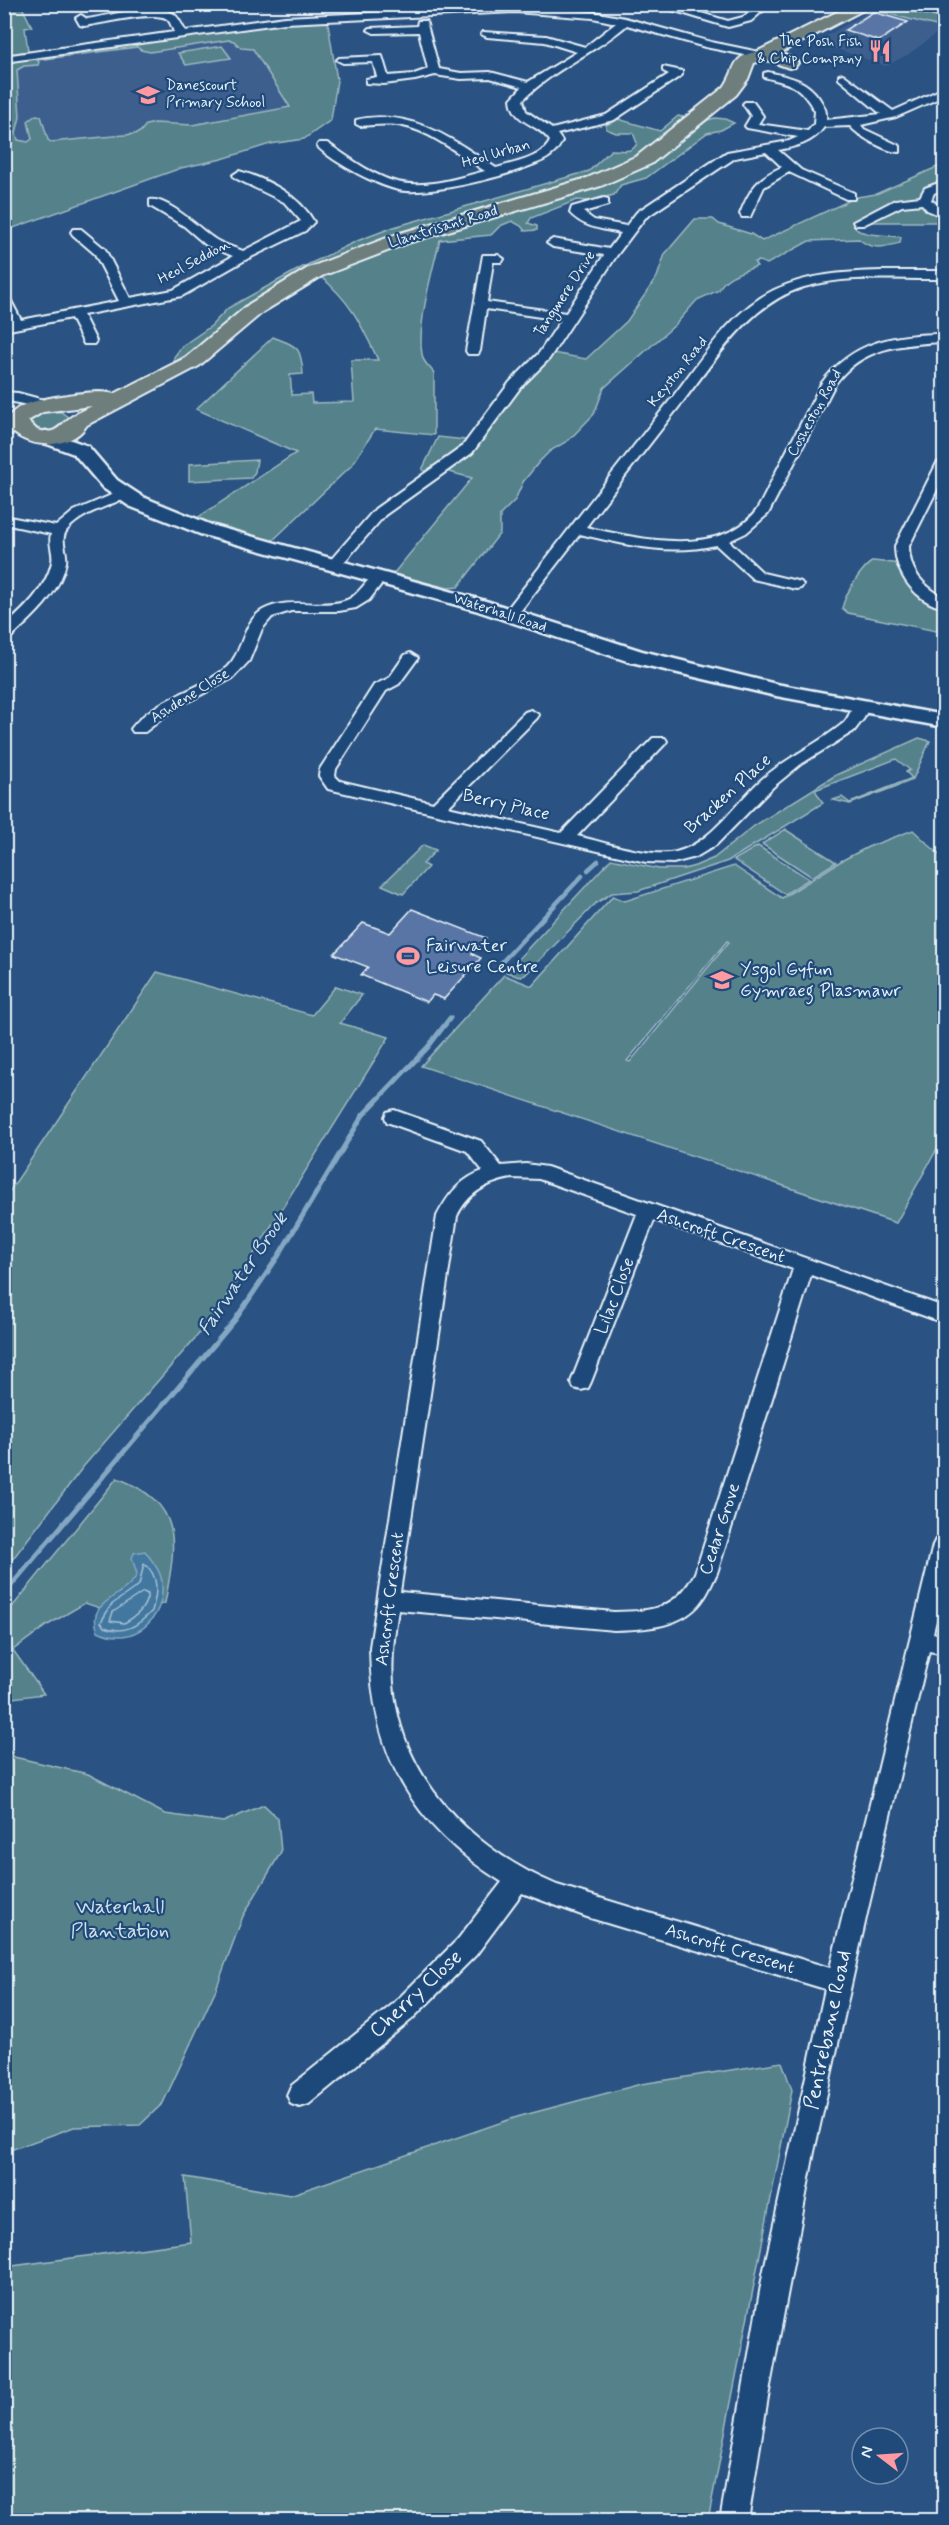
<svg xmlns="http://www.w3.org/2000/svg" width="949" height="2525" font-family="Mynerve,sans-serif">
<rect width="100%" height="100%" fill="#2a5282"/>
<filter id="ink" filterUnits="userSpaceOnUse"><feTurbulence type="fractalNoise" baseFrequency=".0167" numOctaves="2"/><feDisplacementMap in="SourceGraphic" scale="12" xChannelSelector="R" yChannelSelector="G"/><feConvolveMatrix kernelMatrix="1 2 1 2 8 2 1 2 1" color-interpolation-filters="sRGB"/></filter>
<g filter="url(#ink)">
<g fill="#3c5f8e">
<polygon points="876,7 944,23 944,28 909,54 886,66 816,42"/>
<polygon points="243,33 291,106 174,131 9,152 14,63"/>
</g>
<g fill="#54818a" stroke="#9eb9c1" stroke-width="1.5" fill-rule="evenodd">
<polygon points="4,5 22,7 32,27 25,28 28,51 5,55"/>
<polygon points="883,5 944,19 944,28 873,10"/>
<path d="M 327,17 L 337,80 L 331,120 L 304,139 L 270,144 L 222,159 L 181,168 L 5,231 L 4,64 L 13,63 L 11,58 ZM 229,40 L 234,41 L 241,48 L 253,49 L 290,107 L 192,125 L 155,123 L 146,125 L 140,132 L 135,134 L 51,142 L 48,140 L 41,116 L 36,115 L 28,121 L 32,139 L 28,142 L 18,140 L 16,133 L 20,117 L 17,70 L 24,66 L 38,65 L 39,62 L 37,60 L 137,47 L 141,50 L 150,52 Z"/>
<polygon points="222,46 231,58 186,65 178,53"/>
<path d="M 678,116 L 687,118 C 659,141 633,160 599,174 C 545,189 491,205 437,222 C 388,237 338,253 292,277 C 248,300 217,339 174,362 L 174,357 L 182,346 L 211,326 L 228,308 L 301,268 L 357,241 L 394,227 L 589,171 L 611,150 C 621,150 633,154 637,143 L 633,133 L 616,133 L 606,129 L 606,125 L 618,119 L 660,131 Z"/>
<path d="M 715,118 L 725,119 L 734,123 L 721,130 L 707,133 L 646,178 L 621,185 L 614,195 L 588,201 L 577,200 L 531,218 L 528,223 L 537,226 L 537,230 L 525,231 L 521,226 L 512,221 L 500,226 L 491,235 L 440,240 C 433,267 415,332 423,358 C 424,363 431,368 434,373 L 434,435 L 375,429 L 352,465 L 270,543 L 194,520 L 296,453 L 196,409 L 273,337 C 298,347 301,346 303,374 L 290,375 L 292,395 L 311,394 L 312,403 L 354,402 L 351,360 L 378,360 C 360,322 351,302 319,275 L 433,233 L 622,178 L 662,155 L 708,120 Z"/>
<path d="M 944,164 L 944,182 L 930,187 L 925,195 L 944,213 L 944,222 L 855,222 L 854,226 L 859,231 L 870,234 L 901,237 L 900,243 C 885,247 872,251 859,239 L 809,241 L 767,264 L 759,261 L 754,262 L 757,266 C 745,271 724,276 719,290 L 697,300 L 676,324 L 604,388 L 594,414 L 569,440 L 550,451 L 539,462 L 523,482 L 515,500 L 500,515 L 500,533 L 458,587 L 448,588 L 393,574 L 472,478 L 442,470 L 433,475 L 422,470 L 438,437 L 475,441 L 547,352 L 586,359 L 627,321 L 657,277 L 665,254 L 695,219 L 713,219 L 719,224 L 751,234 L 762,241 L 857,197 L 876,194 Z"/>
<path d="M 49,410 L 61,412 L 68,417 L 67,423 C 51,432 43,436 29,422 L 37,413 Z"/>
<polygon points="257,460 255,472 251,478 189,481 189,464"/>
<path d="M 873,561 L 902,564 L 932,597 L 944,604 L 944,616 L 936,631 L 848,613 L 842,608 C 846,593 860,569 873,561 Z"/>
<polygon points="919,738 930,741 913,779 910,781 850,804 833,800 842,797 850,803 912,778 906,772 910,770 896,759 815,790 823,803 728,861 638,891 612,893 596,903 525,975 519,977 506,972 611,859 659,869 684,869 695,866 714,858 754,826 836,775"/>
<polygon points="786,829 786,830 836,862 812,877 762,844"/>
<path d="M 913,830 L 944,859 L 944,1136 L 896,1223 L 421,1066 L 504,975 L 532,986 L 613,896 L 625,901 L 734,866 L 782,898 L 841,861 L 868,847 ZM 727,941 L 729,942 L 630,1062 L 627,1061 Z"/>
<polygon points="423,845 436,850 423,864 428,867 405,892 403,894 382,885"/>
<polygon points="758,846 809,879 785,894 734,860"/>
<polygon points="157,972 312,1015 336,986 362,995 340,1023 389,1037 217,1313 83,1467 5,1569 5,1198"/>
<path d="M 117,1478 C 185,1504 176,1543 165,1603 L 127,1617 L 85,1603 L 46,1626 L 13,1650 L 44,1694 L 5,1699 L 4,1617 Z"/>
<polygon points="5,1745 14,1757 88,1774 165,1814 223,1822 264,1805 278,1818 281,1852 243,1916 216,1989 163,2103 140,2125 74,2127 5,2152"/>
<polygon points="782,2062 792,2090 708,2520 5,2520 5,2267 191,2242 185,2177 290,2195 517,2117 641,2084"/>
</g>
<path fill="#42779f" stroke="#84a8c3" stroke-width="1.5" d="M 145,1551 C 152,1561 162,1572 162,1584 C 165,1620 132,1648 98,1631 C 84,1600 128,1597 137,1574 L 132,1558 L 134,1553 Z"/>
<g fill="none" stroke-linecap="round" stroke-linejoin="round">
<g stroke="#a6c0d4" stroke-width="1.5">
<path d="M 144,1564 C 160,1575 157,1594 152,1611 C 138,1626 124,1635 104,1627 L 101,1622 L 111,1605 L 139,1585 Z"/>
<path d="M 143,1592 L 148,1594 C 145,1609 137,1616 124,1623 L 110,1621 L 113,1612 Z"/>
</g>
<g stroke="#84a8c3" stroke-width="4.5">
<polyline points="588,870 598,861"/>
<polyline points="500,964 582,876"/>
</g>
<polyline stroke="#84a8c3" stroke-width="5" points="4,1594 235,1320 279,1255 363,1115 428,1047 450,1018"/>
</g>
<g fill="#5975a5" stroke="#e8f1f8" stroke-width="1.5">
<polygon points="873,12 908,22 879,41 845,30"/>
<polygon points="412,909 486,938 472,954 481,958 444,999 433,995 427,1002 361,975 368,967 334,954 363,923 390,933"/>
</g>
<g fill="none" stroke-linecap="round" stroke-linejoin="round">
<g stroke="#e8f1f8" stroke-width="4">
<g id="street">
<polygon points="253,4 263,4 263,5 258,8"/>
<polygon points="652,4 671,4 728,21 743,17 760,6 765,9 751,21 728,27"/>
<path d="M 515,6 L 593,12 L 625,18 L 711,42 L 764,53 L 766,55 L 760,58 L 705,47 L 627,25 C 595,53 553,69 523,100 L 526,111 L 552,129 L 606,115 L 669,74 L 663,71 L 663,67 L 682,71 L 682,75 L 614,120 L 557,134 L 562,141 C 558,150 552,156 544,160 C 512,175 441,193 406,191 C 384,190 332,162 317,146 L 319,143 L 327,143 C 349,157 372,176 397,182 C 424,189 459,178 485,171 C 460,155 432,132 403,126 C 389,123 374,125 360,126 L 356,124 L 356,120 C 409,107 454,140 496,168 C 513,163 543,158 550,141 C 538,123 513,124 511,99 L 522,87 L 490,78 L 461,79 L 435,75 L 415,80 L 384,84 L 366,83 L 366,79 L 377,77 L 373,62 L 343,63 L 337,60 L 339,58 L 382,56 L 388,76 L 414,74 L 428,69 L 419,32 L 374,33 L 368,30 L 370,28 L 417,26 L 418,21 L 426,21 L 439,69 L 461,73 L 490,72 L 528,82 L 577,52 L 545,42 L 487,37 L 481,34 L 483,32 L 546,36 L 585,47 L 616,23 L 593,18 L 515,12 L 285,23 L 4,62 L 4,56 L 174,32 C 172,28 171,22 167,19 C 155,10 100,24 84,26 L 80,25 L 76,18 L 81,15 L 87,19 C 108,16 156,2 174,14 C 179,18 182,25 185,31 L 285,17 Z"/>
<path d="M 768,72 C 789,77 806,79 819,98 C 824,106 827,110 826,120 L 881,114 L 839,79 L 839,75 L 843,74 L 893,111 L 944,88 L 944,96 L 896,117 L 861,125 L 864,129 L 900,146 L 900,152 C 888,153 858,136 850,126 L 824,127 C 813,143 795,147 778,150 L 801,170 L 854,193 L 854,199 L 846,199 L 789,172 L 764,187 L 750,217 L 742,217 L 740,214 C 749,190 758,177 782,167 L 766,152 L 735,158 L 645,218 L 617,255 L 549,359 L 520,388 L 472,453 L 385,515 L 338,569 L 328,569 L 326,566 L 328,563 L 375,509 L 462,447 L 510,382 L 539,353 L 561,320 L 486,309 L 480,351 L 478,354 L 468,354 L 466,351 L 483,255 L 498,255 L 504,259 L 502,262 L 493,262 L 487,302 L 566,313 L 604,255 L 553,247 L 547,243 L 553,239 L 609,249 L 621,233 C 602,229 584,228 570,213 L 572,207 L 604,198 L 608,199 L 608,205 L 583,212 L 594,220 L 626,226 L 637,212 L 727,152 L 789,141 L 798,137 L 747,128 L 745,126 L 751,116 L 743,104 L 745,102 L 753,102 L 763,116 L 758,124 L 808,131 L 814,124 L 815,111 C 798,84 794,85 764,77 L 764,73 Z"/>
<path d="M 239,171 C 267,179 300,196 314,222 L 305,231 L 247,259 L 182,296 L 83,315 L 96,341 L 94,344 L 84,344 L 71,318 L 4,331 L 4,323 L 9,322 L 4,314 L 4,295 L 10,299 L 21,320 L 119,301 L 95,254 L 73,235 L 71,232 L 73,229 L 81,229 L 105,249 L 130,298 L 173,290 L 233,256 L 206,245 L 184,226 L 150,206 L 150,200 C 167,197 199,228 213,238 C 221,244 233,247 243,251 L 301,221 L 284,202 L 235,178 L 233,175 Z"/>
<polygon points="944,181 944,189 934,193 931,200 944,209 944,217 927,210 922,204 902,206 863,225 855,225 853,222 895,200 920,197 925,188"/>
<path d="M 881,271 L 944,271 L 944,279 C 898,280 850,274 804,287 C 748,304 715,361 681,404 C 649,445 617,486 586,527 C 635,538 719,559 756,511 C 763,500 769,486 775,474 C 790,444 806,414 821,384 C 852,341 894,334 944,334 L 944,342 C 901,344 862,347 835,384 L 768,514 L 746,533 L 729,541 L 763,573 L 801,582 L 803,585 L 801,588 L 796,589 L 753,579 L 716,545 C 670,556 626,545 580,534 L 515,618 L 505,618 L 502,615 L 505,612 C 560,541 615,469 671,399 C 700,362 729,312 774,290 C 807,274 845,272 881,271 Z"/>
<polygon points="4,392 18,393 51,402 53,405 46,409 4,400"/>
<path d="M 944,459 L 944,476 L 909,546 C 909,572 923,585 944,598 L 944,608 C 916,602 895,574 895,546 L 937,463 Z"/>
<path d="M 123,490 L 128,491 L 130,494 L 128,497 C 109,506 81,513 67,530 C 59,540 68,551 66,562 C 60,594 32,618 9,639 L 4,640 L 4,627 C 24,609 46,589 52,562 C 54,552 48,544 51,534 L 4,524 L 4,516 L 56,526 L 74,511 Z"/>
<path d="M 379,574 L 386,578 L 369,600 L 356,608 L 339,611 L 291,611 L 272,617 L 262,629 L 249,661 L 233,678 L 176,708 L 145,732 L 133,732 L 131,729 C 154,697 199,692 227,667 C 244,651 242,622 263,610 C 290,596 317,609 344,601 C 360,597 365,577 379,574 Z"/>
<path d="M 410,653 L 418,658 L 399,684 L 386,691 L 336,769 L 335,776 L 340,781 L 433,803 L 525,712 L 531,710 L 539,715 L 537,718 L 448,807 L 561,833 L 653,738 L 665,738 L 667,741 L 665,744 L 577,836 C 604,842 649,858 676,852 C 712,843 735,803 762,779 C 786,758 816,745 841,725 C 849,720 850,710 855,703 L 861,701 L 869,706 L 864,718 L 854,731 L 801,764 L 773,787 L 716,845 L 696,857 L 673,863 L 646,862 L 328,789 L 319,776 L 320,769 L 374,685 L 389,678 L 405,655 Z"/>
<path d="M 394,1110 L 481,1141 L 501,1166 L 526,1164 L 547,1167 L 944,1307 L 944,1323 L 811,1275 L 717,1573 C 713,1581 709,1591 704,1598 C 685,1628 645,1629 614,1630 L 398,1610 C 394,1634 391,1658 393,1683 C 400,1779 473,1850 557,1885 L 830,1968 L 933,1545 L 936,1539 L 944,1536 L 944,1587 L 933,1633 L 944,1636 L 944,1654 L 929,1651 L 868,1909 L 814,2152 L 768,2397 L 748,2520 L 720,2520 L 763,2274 L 825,1989 L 587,1917 L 522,1893 L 476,1955 L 411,2020 L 309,2104 L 300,2107 L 291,2104 L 287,2095 L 291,2086 L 393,2004 L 458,1939 L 502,1882 C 411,1825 371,1754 370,1647 L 437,1216 C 448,1195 460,1179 483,1171 L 467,1151 L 387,1122 L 385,1117 L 387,1112 ZM 512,1178 L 539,1179 L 637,1214 L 571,1382 L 574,1388 L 581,1390 L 588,1388 L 591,1382 L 654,1220 L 793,1269 L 695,1573 C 676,1610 652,1611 614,1612 L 400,1592 L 457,1216 C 468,1193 487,1182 512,1178 Z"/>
</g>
</g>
<g stroke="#e8f1f8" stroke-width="5">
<polygon id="secondary" points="46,431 88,446 117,480 143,497 214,526 489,602 642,651 776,684 944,715 944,727 776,696 627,661 475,610 200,534 129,506 103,488 74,454 39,441 36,437 39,433"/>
</g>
<g stroke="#e8f1f8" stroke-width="4">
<path id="primary" d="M 853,4 L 875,4 L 780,53 L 795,59 L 798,63 L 795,67 L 789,68 L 767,60 L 754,63 L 748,79 L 736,95 L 651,164 L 601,186 L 411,242 L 322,276 L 263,312 L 199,366 L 87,425 C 72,448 34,450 14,433 L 4,436 L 4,420 C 11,414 16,408 24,405 C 41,398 98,388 114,394 L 185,358 L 249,304 L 308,268 L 397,234 L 587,178 L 637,156 L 724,87 C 737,69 730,57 756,52 ZM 92,406 C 86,409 80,412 74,415 C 59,424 59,436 37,430 L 28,421 L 43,412 Z"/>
</g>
<use href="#street" fill="#1f4a7a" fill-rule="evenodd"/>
<use href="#secondary" fill="#1f4a7a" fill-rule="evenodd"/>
<use href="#primary" fill="#6d7e7c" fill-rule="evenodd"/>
<g stroke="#e8f1f8" stroke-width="4.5">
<polyline id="rail" points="895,4 944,15"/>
</g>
<use href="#rail" stroke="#1f4a7a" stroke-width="3" stroke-dasharray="8" stroke-linecap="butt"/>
</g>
</g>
<defs>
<g id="restaurant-bare" transform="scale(1.8)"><path d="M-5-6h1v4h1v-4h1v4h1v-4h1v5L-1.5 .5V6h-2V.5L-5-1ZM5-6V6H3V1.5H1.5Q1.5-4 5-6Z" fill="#ff9aa2" stroke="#1f4a7a" stroke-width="2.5" paint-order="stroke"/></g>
<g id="school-bare" transform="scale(1.8)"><path d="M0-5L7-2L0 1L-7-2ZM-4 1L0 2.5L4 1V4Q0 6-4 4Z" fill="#ff9aa2" stroke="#1f4a7a" stroke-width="2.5" paint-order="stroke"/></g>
<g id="stadium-bare" transform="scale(1.8)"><path d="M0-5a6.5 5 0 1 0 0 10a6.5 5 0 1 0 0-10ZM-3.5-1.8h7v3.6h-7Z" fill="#ff9aa2" stroke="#1f4a7a" stroke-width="2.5" paint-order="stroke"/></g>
</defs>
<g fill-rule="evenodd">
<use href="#restaurant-bare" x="880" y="51"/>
<use href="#school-bare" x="148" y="95"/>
<use href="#stadium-bare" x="408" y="956"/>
<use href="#school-bare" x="722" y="980"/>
</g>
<g text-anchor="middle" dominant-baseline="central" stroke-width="4.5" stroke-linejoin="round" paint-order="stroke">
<g font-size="15" fill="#e8f1f8" stroke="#1f4a7a" text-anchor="end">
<text x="862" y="42">The Posh Fish<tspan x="862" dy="17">&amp; Chip Company</tspan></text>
<text x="166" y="86" text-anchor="start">Danescourt<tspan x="166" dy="17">Primary School</tspan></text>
</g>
<g font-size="15" fill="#e8f1f8" stroke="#1f4a7a">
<text transform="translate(496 154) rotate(-16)">Heol Urban</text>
<text transform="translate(443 227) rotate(-17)">Llantrisant Road</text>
<text transform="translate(194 262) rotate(-28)">Heol Seddon</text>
<text transform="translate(565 294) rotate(-57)">Tangmere Drive</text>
<text transform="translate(678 372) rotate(-51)">Keyston Road</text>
<text transform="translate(815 413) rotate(-61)">Cosheston Road</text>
<text transform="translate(500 613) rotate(18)">Waterhall Road</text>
<text transform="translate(190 696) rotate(-32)">Ashdene Close</text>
</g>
<g font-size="18" fill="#e8f1f8" stroke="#1f4a7a">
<text transform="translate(728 794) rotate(-42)">Bracken Place</text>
<text transform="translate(506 805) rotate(13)">Berry Place</text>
<text transform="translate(721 1236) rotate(19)">Ashcroft Crescent</text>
<text transform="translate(615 1296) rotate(-69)">Lilac Close</text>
<text transform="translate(720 1529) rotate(-72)">Cedar Grove</text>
<text transform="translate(390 1599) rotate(-83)">Ashcroft Crescent</text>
<text transform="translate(730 1949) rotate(17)">Ashcroft Crescent</text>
</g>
<g font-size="18" fill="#e8f1f8" stroke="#1f4a7a" text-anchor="start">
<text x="426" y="946">Fairwater<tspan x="426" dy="21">Leisure Centre</tspan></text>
<text x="740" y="970">Ysgol Gyfun<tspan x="740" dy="21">Gymraeg Plasmawr</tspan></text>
</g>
<g font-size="20" font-style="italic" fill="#cfdfeb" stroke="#1f4a7a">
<text transform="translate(243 1274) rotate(-56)">Fairwater Brook</text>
</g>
<g font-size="21" fill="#d2e0e8" stroke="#1f4a7a">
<text x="120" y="1907">Waterhall<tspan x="120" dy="24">Plantation</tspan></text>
</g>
<g font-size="21" fill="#e8f1f8" stroke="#1f4a7a">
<text transform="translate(416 1994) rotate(-43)">Cherry Close</text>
<text transform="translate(828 2030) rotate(-78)">Pentrebane Road</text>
</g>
</g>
<rect width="949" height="2525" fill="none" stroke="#1f4a7a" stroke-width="24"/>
<rect x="12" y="12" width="925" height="2501" fill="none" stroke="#e8f1f8" stroke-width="2" filter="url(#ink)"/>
<g transform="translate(880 2456) rotate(287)"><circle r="28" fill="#1f4a7a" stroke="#6f8dac" stroke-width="1.5"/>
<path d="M0-4.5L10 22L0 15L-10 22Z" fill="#ff9aa2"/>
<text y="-9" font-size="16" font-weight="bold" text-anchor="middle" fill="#e8f1f8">N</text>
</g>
</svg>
